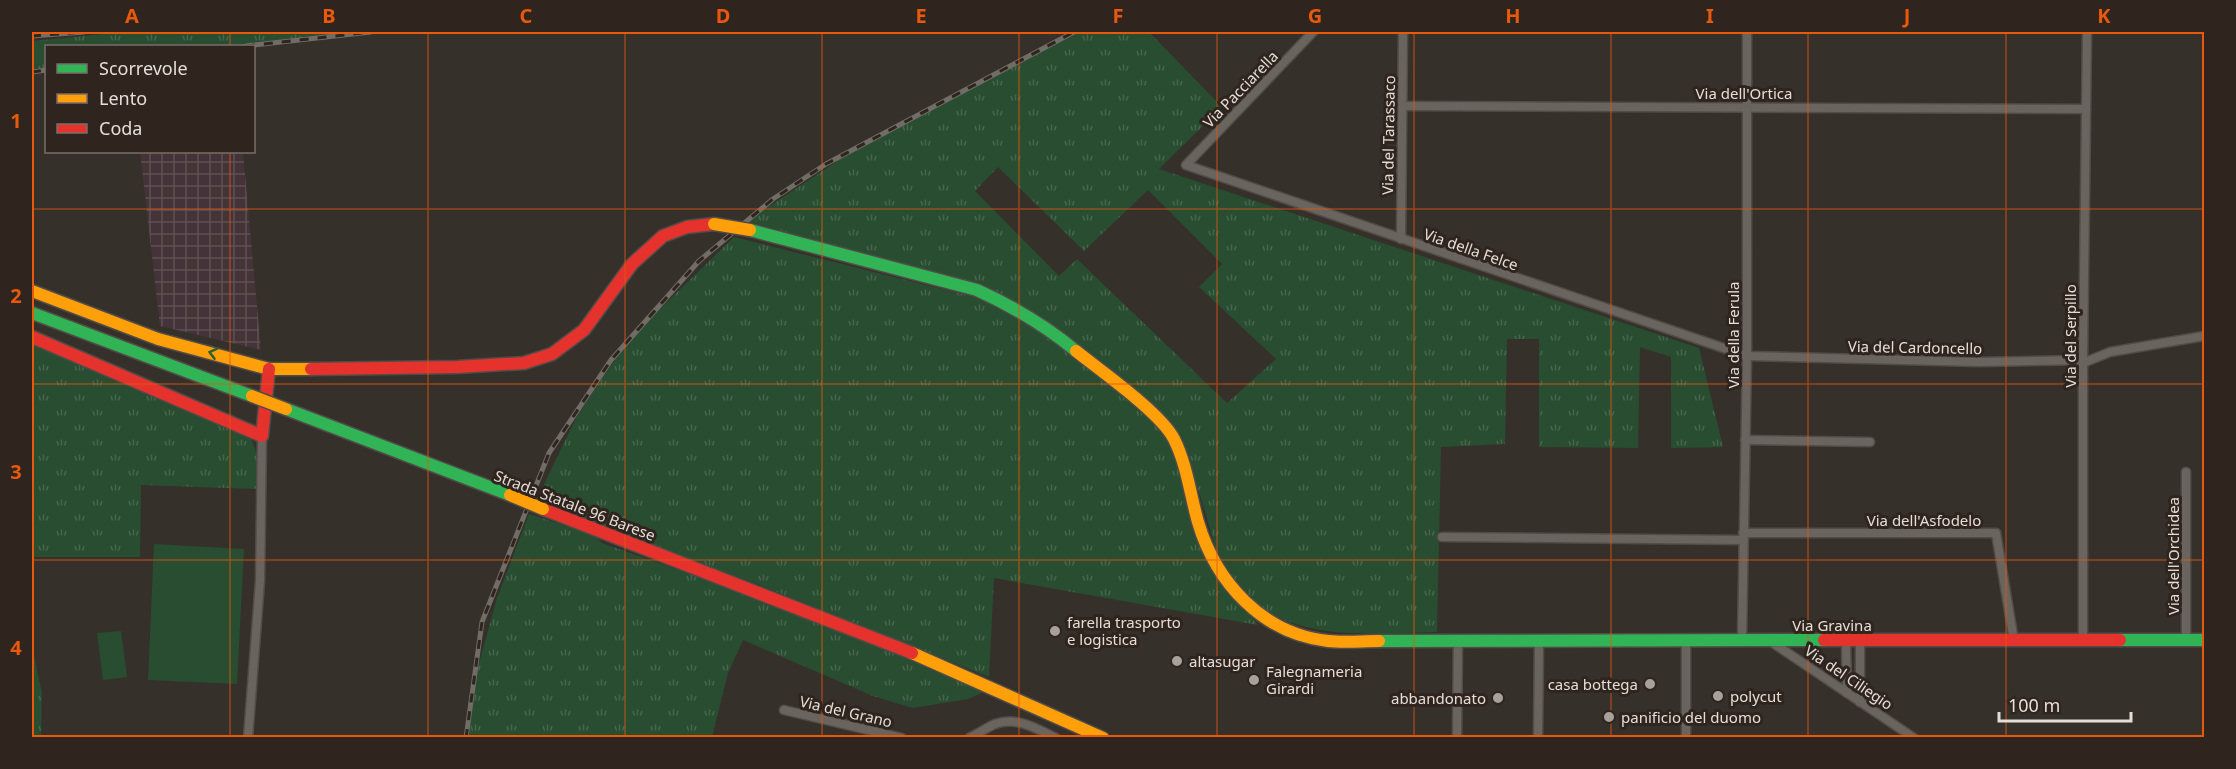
<svg xmlns="http://www.w3.org/2000/svg" width="2236" height="769" font-family="'Noto Sans',sans-serif">
<defs>
<pattern id="industrial-grid" width="8" height="8" patternUnits="userSpaceOnUse" patternTransform="scale(1.5)"><rect width="8" height="8" fill="#443338"/><path d="M0 4h8M4 0v8" fill="none" stroke="#5f5054"/></pattern>
<pattern id="grass-tufts" width="24" height="20" patternUnits="userSpaceOnUse" patternTransform="scale(1.5)"><rect width="24" height="20" fill="#284d30"/><path d="M3 7l-1-3M5 7V3M7 7l1-3M15 17l-1-3M17 17v-4M19 17l1-3" fill="none" stroke="#47664d"/></pattern>
</defs>
<rect width="100%" height="100%" fill="#36302b"/>
<polygon fill="url(#industrial-grid)" points="140,152 243,152 261,350 160,326"/>
<g fill="url(#grass-tufts)" fill-rule="evenodd">
<polygon points="124,32 352,32 225,46 46,46 46,68 32,69 32,41"/>
<path d="M 1079,32 L 1149,32 L 1222,107 L 1159,169 L 1699,348 L 1723,447 L 1671,448 L 1671,357 L 1640,347 L 1638,448 L 1539,447 L 1539,339 L 1507,339 L 1505,444 L 1441,447 L 1437,632 C 1367,633 1287,645 1237,585 C 1230,577 1223,568 1219,558 C 1214,545 1210,529 1206,515 C 1195,480 1187,443 1163,415 L 1067,337 L 1033,313 L 979,286 L 747,221 L 868,141 ZM 998,167 L 1084,251 L 1148,190 L 1222,264 L 1199,287 L 1276,359 L 1227,403 L 1077,259 L 1059,276 L 975,191 Z"/>
<polygon points="734,237 986,300 1061,345 1142,412 1157,426 1172,447 1210,568 1258,625 994,578 989,677 757,584 535,503 577,416 628,340"/>
<polygon points="32,344 251,438 260,462 259,489 141,485 140,557 32,557"/>
<polygon points="529,514 594,535 602,543 752,596 986,691 968,699 913,708 873,696 743,640 728,673 712,737 468,738 478,667 497,598"/>
<polygon points="32,647 42,693 41,737 32,737"/>
</g>
<g fill="#284d30">
<polygon points="154,544 244,549 237,684 148,680"/>
<polygon points="121,631 127,677 103,680 97,633"/>
</g>
<g fill="none" stroke-linecap="round" stroke-linejoin="round">
<g stroke="#514c48" stroke-width="11">
<g id="street">
<polyline points="1313,32 1186,165 1747,356 1978,362 2083,360"/>
<polyline points="1403,106 2086,109"/>
<polyline points="1401,239 1403,32"/>
<polyline points="2083,363 2110,352 2204,336"/>
<polyline points="1745,440 1870,442"/>
<polyline points="2186,472 2186,640"/>
<polyline points="1743,533 1996,533 2014,641"/>
<polyline points="1442,537 1743,540"/>
<polyline points="1742,639 1747,356 1747,32"/>
<polyline points="1846,640 1847,693"/>
<polyline points="1770,641 1914,738"/>
<polyline points="2083,641 2083,360 2087,32"/>
<polyline points="1860,702 1860,640"/>
<polyline points="784,710 902,738"/>
<polyline points="248,738 260,581 262,436"/>
<path d="M 969,738 C 978,734 986,728 995,724 C 1017,716 1037,729 1056,738"/>
<polyline points="1457,738 1458,639"/>
<polyline points="1538,738 1539,640"/>
<polyline points="1686,738 1686,639"/>
</g>
</g>
<g stroke="#514c48" stroke-width="15">
<g id="fast">
<path d="M 750,230 L 977,290 C 1012,306 1046,326 1076,351"/>
<polyline points="32,313 252,396"/>
<polyline points="286,409 510,495"/>
<polyline points="2120,640 2204,640"/>
<polyline points="1379,641 1824,640"/>
</g>
</g>
<g stroke="#514c48" stroke-width="15">
<g id="slow">
<polyline points="32,291 158,339 269,369 311,369"/>
<path d="M 1076,351 C 1101,371 1161,413 1174,439 C 1187,465 1190,494 1198,522 C 1216,583 1263,634 1328,641 C 1345,643 1362,641 1379,641"/>
<polyline points="912,653 1103,738"/>
</g>
</g>
<g stroke="#514c48" stroke-width="15">
<g id="jam">
<polyline points="32,337 262,436 269,369"/>
<polyline points="311,369 457,367 524,363 552,354 584,330 632,264 663,236 687,227 714,224"/>
<polyline points="543,509 912,653"/>
<polyline points="1824,640 2120,640"/>
</g>
</g>
<use href="#street" stroke="#69645d" stroke-width="8"/>
<use href="#fast" stroke="#30b455" stroke-width="12"/>
<use href="#slow" stroke="#ff9f0a" stroke-width="12"/>
<use href="#jam" stroke="#e5322d" stroke-width="12"/>
<g stroke="#716c66" stroke-width="5">
<g id="rail">
<polyline points="32,36 84,32"/>
<polyline points="246,46 371,32"/>
<polyline points="32,72 46,70"/>
<polyline points="466,738 482,622 549,453 611,360 699,261 773,199 826,164 1074,32"/>
</g>
</g>
<use href="#rail" stroke="#30251e" stroke-width="3" stroke-dasharray="9" stroke-linecap="butt"/>
<g stroke="#514c48" stroke-width="15" stroke-linecap="butt">
<g id="slow-bridge">
<polyline points="714,224 750,230"/>
<polyline points="252,396 286,409"/>
<polyline points="510,495 543,509"/>
</g>
</g>
<use href="#slow-bridge" stroke="#ff9f0a" stroke-width="12"/>
</g>
<defs><path id="oneway-chevron" d="M-2-3.5L2.5 0L-2 3.5" fill="none" stroke-width="1.6" stroke-linecap="round" stroke-linejoin="round" transform="scale(1.5)"/></defs>
<use stroke="#305e34" href="#oneway-chevron" transform="translate(213 353) rotate(-165)"/>
<path fill="none" stroke="#e8590c" stroke-width="1.5" stroke-opacity="0.55" d="M 230,32 L 230,46M 428,32 L 428,738M 625,32 L 625,738M 822,32 L 822,738M 1019,32 L 1019,738M 1217,32 L 1217,738M 1414,32 L 1414,738M 1611,32 L 1611,738M 1808,32 L 1808,738M 2006,32 L 2006,738M 230,152 L 230,738M 32,209 L 2204,209M 32,384 L 2204,384M 32,560 L 2204,560"/>
<g fill="#a7a09b" stroke="#30251e" stroke-width="2">
<circle cx="1055" cy="631" r="6"/>
<circle cx="1177" cy="661" r="6"/>
<circle cx="1254" cy="680" r="6"/>
<circle cx="1650" cy="684" r="6"/>
<circle cx="1718" cy="696" r="6"/>
<circle cx="1498" cy="698" r="6"/>
<circle cx="1609" cy="717" r="6"/>
</g>
<g text-anchor="middle" dominant-baseline="central" stroke-width="6" stroke-linejoin="round" paint-order="stroke">
<g font-size="15" fill="#e4ddd8" stroke="#30251e">
<text transform="translate(1240 89) rotate(-46)">Via Pacciarella</text>
<text x="1744" y="93">Via dell'Ortica</text>
<text transform="translate(1388 135) rotate(-89)">Via del Tarassaco</text>
<text transform="translate(1471 249) rotate(19)">Via della Felce</text>
<text transform="translate(1733 335) rotate(-90)">Via della Ferula</text>
<text transform="translate(2070 336) rotate(-90)">Via del Serpillo</text>
<text transform="translate(1915 347) rotate(1)">Via del Cardoncello</text>
<text transform="translate(575 505) rotate(21)">Strada Statale 96 Barese</text>
<text x="1924" y="520">Via dell'Asfodelo</text>
<text transform="translate(2173 556) rotate(-90)">Via dell'Orchidea</text>
<text x="1832" y="625">Via Gravina</text>
<text transform="translate(1849 677) rotate(34)">Via del Ciliegio</text>
<text transform="translate(846 711) rotate(13)">Via del Grano</text>
</g>
<g font-size="15" fill="#e4ddd8" stroke="#30251e" text-anchor="start">
<text x="1067" y="622">farella trasporto<tspan x="1067" dy="17">e logistica</tspan></text>
<text x="1189" y="661">altasugar</text>
<text x="1266" y="671">Falegnameria<tspan x="1266" dy="17">Girardi</tspan></text>
<text x="1638" y="684" text-anchor="end">casa bottega</text>
<text x="1730" y="696">polycut</text>
<text x="1486" y="698" text-anchor="end">abbandonato</text>
<text x="1621" y="717">panificio del duomo</text>
</g>
</g>
<rect width="2236" height="769" fill="none" stroke="#30251e" stroke-width="66"/>
<rect x="45" y="45" width="210" height="108" fill="#30251e" stroke="#786f68" stroke-width="1.5"/>
<rect x="57" y="64" width="30" height="9" fill="#30b455" stroke="#786f68" stroke-width="1.5"/>
<text x="99" y="75" font-size="18" fill="#e4ddd8">Scorrevole</text>
<rect x="57" y="94" width="30" height="9" fill="#ff9f0a" stroke="#786f68" stroke-width="1.5"/>
<text x="99" y="105" font-size="18" fill="#e4ddd8">Lento</text>
<rect x="57" y="124" width="30" height="9" fill="#e5322d" stroke="#786f68" stroke-width="1.5"/>
<text x="99" y="135" font-size="18" fill="#e4ddd8">Coda</text>
<path d="M1999 712v9h132v-9" fill="none" stroke="#e4ddd8" stroke-width="3"/>
<text x="2008" y="712" font-size="18" fill="#e4ddd8" stroke="#30251e" stroke-width="4.5" paint-order="stroke">100 m</text>
<rect x="33" y="33" width="2170" height="703" fill="none" stroke="#e8590c" stroke-width="2"/>
<g font-size="20" text-anchor="middle" font-weight="bold" fill="#e8590c">
<text x="132" y="23">A</text>
<text x="329" y="23">B</text>
<text x="526" y="23">C</text>
<text x="723" y="23">D</text>
<text x="921" y="23">E</text>
<text x="1118" y="23">F</text>
<text x="1315" y="23">G</text>
<text x="1513" y="23">H</text>
<text x="1710" y="23">I</text>
<text x="1907" y="23">J</text>
<text x="2104" y="23">K</text>
<text x="16" y="128">1</text>
<text x="16" y="303">2</text>
<text x="16" y="479">3</text>
<text x="16" y="655">4</text>
</g>
</svg>
